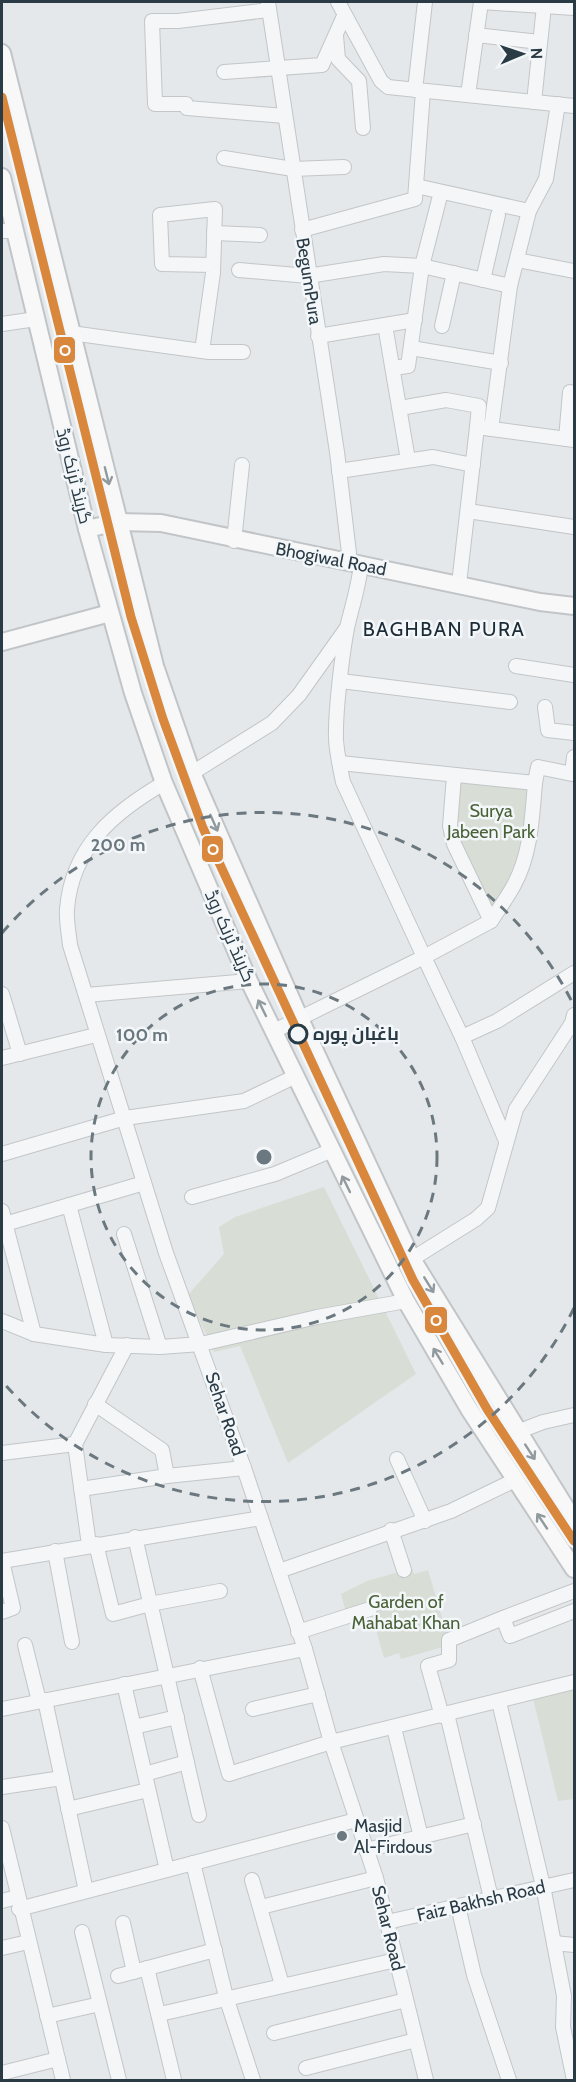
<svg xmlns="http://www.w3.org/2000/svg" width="576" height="2082" font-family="Cabin,Cairo,sans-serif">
<rect width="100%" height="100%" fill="#e5e8ea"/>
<g fill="#d8ded5">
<polygon points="454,776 535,783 530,838 491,921 454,844"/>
<polygon points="324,1187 416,1374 288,1463 240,1346 214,1352 188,1295 224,1254 219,1227 235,1217"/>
<polygon points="412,1568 414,1574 428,1570 450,1645 401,1659 399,1653 384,1658 370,1609 347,1616 341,1594 367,1581"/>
<polygon points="574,1682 574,1799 558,1801 532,1694"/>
</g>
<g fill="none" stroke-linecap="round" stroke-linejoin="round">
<g stroke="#c3c6c8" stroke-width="16">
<g id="minor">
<polyline points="268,2 337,452 349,553 347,561"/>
<polyline points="338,2 381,81 388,87 574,106"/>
<polyline points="481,2 574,8"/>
<polyline points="269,10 178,21 152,21 155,104 186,104 187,108 285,116"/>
<polyline points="476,35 540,42"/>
<polyline points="336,36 338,59 359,81 363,128"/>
<polyline points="224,72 322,65 344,16"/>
<polyline points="415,90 425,2"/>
<polyline points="468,95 481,2"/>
<polyline points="534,102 544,6"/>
<polyline points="224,158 293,169 344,167"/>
<polyline points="416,186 529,211"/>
<polyline points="302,230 415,199 423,91"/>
<polyline points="2,231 14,231"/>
<polyline points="214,233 260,235"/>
<polyline points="517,260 574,271"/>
<polyline points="239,270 308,276 384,264 422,266 510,286"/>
<polyline points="483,280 498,215"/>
<polyline points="2,324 36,319"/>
<polyline points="385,325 408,460"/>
<polyline points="442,326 454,273"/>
<polyline points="71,333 209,352 243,352"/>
<polyline points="318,336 415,320"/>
<polyline points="411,348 501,363"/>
<polyline points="202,351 213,273 215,209 160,215 162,264 213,265"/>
<polyline points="393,368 408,366 422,266 441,192"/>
<polyline points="400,408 446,400 479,406 477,427"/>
<polyline points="491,429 510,286 529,211 546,179 558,104"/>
<polyline points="566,439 570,392"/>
<polyline points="339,471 433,457 473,465"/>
<polyline points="468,511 574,527"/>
<polyline points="234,541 242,465"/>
<polyline points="459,584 477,427 574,440"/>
<polyline points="516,666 574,675"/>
<polyline points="341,681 510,702"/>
<polyline points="545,707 548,730 574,733"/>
<path d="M 340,763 L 535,783 C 532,817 531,854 514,885 C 507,898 498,910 491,921"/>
<polyline points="192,773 272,723 299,695 346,629"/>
<polyline points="454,776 450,826 454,844 491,921 424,957 462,1037 506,1141"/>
<path d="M 164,783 C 114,812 72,847 67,909 C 66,920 69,934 70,945 L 166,1253 L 244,1468 L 305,1649 L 331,1742 L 376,1878 L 426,2080"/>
<polyline points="535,783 538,767 572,774 574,757"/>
<polyline points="2,994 20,1054"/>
<polyline points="86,995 249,981"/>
<path d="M 274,1031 L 424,957 L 343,782 C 340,768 337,754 336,740 C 335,713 342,655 347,628 C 352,606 359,586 361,564"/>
<polyline points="462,1037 497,1021 574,973"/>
<polyline points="2,1058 96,1035"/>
<polyline points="2,1154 125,1118 244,1101 296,1076"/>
<polyline points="192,1197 275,1174 330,1151"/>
<polyline points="69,1205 106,1345"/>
<polyline points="2,1211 34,1334"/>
<polyline points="5,1224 144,1183"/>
<polyline points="124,1234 160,1347"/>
<polyline points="412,1259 476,1219 488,1208 516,1109 572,1023 574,1015"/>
<polyline points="2,1321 34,1334 106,1345 160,1347 201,1344 317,1317 406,1301"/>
<polyline points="95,1404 162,1450 167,1476"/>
<polyline points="517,1432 543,1422 574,1415"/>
<polyline points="2,1453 75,1444"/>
<polyline points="397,1459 425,1521"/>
<polyline points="81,1489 167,1476 244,1468"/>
<polyline points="391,1530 404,1570"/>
<polyline points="135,1537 199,1815"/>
<polyline points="96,1544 113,1614 150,1604 220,1591"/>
<polyline points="89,1545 75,1444 127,1345"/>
<polyline points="55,1551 72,1642"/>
<polyline points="279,1571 451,1511 515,1480"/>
<polyline points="2,1612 13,1608 2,1561 261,1518"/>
<polyline points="503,1618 574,1591"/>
<polyline points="298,1632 370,1609"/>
<polyline points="25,1645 39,1701"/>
<polyline points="200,1668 229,1774 331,1742 574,1682"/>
<polyline points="124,1684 167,1870"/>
<polyline points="45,1700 86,1891"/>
<polyline points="499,1702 543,1886 564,1996 563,2027 574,2080"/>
<polyline points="2,1709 305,1649"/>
<polyline points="253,1709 318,1694"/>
<polyline points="447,1714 491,1898"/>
<polyline points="442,1716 428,1666 449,1660 449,1640 503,1618 510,1636 574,1611"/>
<polyline points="134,1727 177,1717"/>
<polyline points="394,1728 421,1837"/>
<polyline points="145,1774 187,1762"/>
<polyline points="2,1787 62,1778"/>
<polyline points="68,1809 148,1790"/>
<polyline points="2,1828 63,2080"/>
<polyline points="366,1850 474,1824"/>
<polyline points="193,1863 226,1997 253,2080"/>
<polyline points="252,1880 282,1985"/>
<polyline points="2,1901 17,1897"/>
<polyline points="458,1906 474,1975 509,2080"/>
<polyline points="261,1907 376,1878"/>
<polyline points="19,1909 356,1820"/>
<polyline points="387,1922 574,1880"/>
<polyline points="123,1923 134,1972"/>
<polyline points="82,1932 119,2080"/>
<polyline points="554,1943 574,1945"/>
<polyline points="2,1948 28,1942"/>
<polyline points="147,1968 174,2080"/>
<polyline points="118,1976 215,1950"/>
<polyline points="160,2014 396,1960"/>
<polyline points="47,2016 100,2004"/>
<polyline points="274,2033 406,2000"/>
<polyline points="306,2068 416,2040"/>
<polyline points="2,2073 58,2059"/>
</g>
</g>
<g stroke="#c1c5c8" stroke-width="20">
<g id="major">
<polyline points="2,53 155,666 192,773 300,1019 412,1259 574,1521"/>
<polyline points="2,177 87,529 133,693 164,783 249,981 406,1301 469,1409 574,1569"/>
<polyline points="87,529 118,522 161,523 540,602 574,606"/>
<polyline points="2,642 110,613"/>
</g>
</g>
<use href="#minor" stroke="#f4f6f7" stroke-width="14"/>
<use href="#major" stroke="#f8f8f8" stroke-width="16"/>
<g stroke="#f3f7f9" stroke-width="14">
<polyline id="metro-1" points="2,97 131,617 163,719 203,828 413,1280 487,1409 574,1541"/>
</g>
<use href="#metro-1" stroke="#d8873c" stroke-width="9"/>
</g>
<defs><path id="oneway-shaft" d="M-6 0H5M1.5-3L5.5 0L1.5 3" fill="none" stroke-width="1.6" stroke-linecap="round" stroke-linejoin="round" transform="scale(1.5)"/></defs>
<g stroke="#919a9e">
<use href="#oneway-shaft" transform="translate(107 476) rotate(76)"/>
<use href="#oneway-shaft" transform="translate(214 823) rotate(66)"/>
<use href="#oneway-shaft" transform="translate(262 1008) rotate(-116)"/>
<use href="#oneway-shaft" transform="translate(346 1184) rotate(-116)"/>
<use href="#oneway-shaft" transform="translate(429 1285) rotate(58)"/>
<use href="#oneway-shaft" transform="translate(438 1356) rotate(-121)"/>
<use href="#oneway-shaft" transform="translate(530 1452) rotate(57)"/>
<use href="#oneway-shaft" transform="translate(542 1521) rotate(-124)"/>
</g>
<g fill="none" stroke="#6b787f" stroke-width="3" stroke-dasharray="10 8">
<circle cx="264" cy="1157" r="173"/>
<path d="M574 1308A345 345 0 0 1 2 1381M2 933A345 345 0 0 1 574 1006"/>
</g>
<circle fill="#f3f7f9" stroke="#2a3b45" stroke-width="3" cx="298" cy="1034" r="9"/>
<circle fill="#6b787f" stroke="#f3f7f9" stroke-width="2" cx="342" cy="1836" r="6"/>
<g text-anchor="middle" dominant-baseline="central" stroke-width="5" stroke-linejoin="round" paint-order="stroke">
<g font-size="18" fill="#2a3b45" stroke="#f3f7f9">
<text transform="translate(309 281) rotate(81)">BegumPura</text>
<text transform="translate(74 476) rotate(76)">گرینڈ ٹرنک روڈ</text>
<text transform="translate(331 559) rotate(11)">Bhogiwal Road</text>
<text transform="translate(230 936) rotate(66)">گرینڈ ٹرنک روڈ</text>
<text transform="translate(225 1414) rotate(71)">Sehar Road</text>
<text transform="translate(481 1901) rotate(-13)">Faiz Bakhsh Road</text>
<text transform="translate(388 1928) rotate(76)">Sehar Road</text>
</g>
<g font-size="18" fill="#4a6137" stroke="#f3f7f9">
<text x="491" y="811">Surya<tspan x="491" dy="21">Jabeen Park</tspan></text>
<text x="406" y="1602">Garden of<tspan x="406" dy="21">Mahabat Khan</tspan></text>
</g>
<g font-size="18" font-weight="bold" fill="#2a3b45" stroke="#f3f7f9" text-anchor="start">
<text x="313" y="1034">باغبان پورہ</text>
</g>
<g font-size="18" fill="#2a3b45" stroke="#f3f7f9" text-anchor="start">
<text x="354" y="1826">Masjid<tspan x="354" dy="21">Al-Firdous</tspan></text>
</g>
<g font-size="20" letter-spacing="1.5" fill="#1c2c36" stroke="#f3f7f9">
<text x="444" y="629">BAGHBAN PURA</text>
</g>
</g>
<circle cx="264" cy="1157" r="9" fill="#6b787f" stroke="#f3f7f9" stroke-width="3"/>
<g font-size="18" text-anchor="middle" font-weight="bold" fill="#6b787f" stroke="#f3f7f9" stroke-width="5" stroke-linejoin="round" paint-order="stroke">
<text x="118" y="851">200 m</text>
<text x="142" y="1041">100 m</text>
</g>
<g stroke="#f3f7f9" stroke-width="2">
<rect x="53" y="336" width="23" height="28" rx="6" fill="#d8873c"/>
<rect x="201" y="835" width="23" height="28" rx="6" fill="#d8873c"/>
<rect x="424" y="1306" width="24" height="28" rx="6" fill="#d8873c"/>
</g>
<g font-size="16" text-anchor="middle" font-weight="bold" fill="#fff">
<text x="65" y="356">O</text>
<text x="213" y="855">O</text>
<text x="436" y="1326">O</text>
</g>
<rect width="576" height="2082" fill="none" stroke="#2a3b45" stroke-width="6"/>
<g transform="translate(522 54) rotate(88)" stroke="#f3f7f9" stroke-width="4.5" paint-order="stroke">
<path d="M0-4.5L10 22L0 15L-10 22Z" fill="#2a3b45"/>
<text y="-9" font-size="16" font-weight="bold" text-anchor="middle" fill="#2a3b45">N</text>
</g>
</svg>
